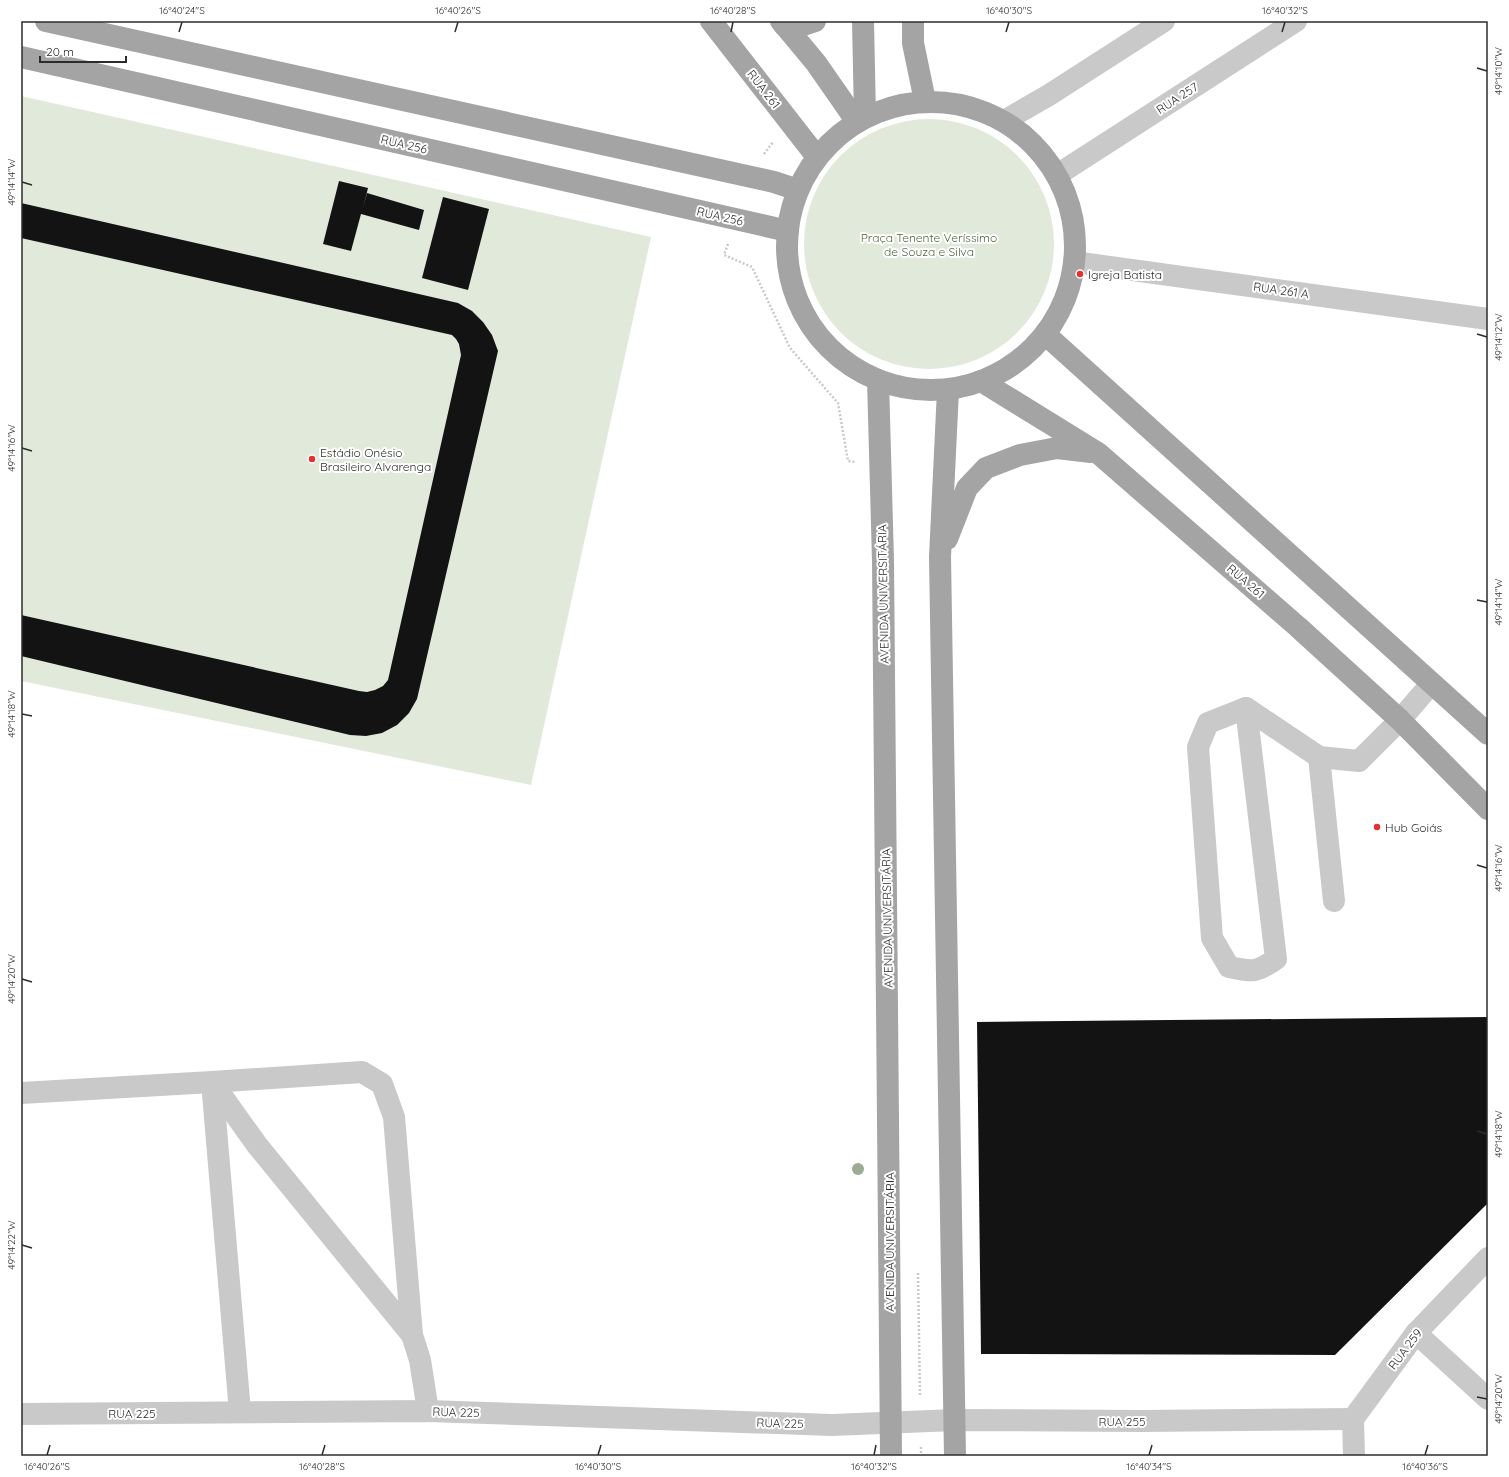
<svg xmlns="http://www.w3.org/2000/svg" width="1509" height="1477" font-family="Quicksand,sans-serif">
<rect width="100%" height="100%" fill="#fff"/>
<g fill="#e1eada">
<polygon points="21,96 651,237 531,785 21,681"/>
<circle cx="929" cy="244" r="125"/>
</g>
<g fill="#131313">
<polygon points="339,181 368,188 363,208 367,193 424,210 419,230 361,214 351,251 323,244"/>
<polygon points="443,197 489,209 468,290 422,278"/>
<polygon points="21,203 458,303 472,311 483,322 492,335 498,351 417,699 409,713 397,725 382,733 366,736 350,735 21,656 21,615 359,691 367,692 375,690 383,686 388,680 461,355 459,344 456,339 452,335 21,238"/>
<polygon points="1488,1017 1488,1203 1335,1355 981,1354 977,1022"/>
</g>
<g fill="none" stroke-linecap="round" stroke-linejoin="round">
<g stroke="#c9c9c9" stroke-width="2.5" stroke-dasharray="2 2" stroke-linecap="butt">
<polyline points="764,154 773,142"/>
<polyline points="728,244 724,255 752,267 790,348 838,403 848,461 855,462"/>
<polyline points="918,1273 920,1396"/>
<polyline points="921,1447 921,1456"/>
</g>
<g stroke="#c9c9c9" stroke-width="22">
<polyline points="1004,121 1049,95 1164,21"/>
<polyline points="1057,175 1296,21"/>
<polyline points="1074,262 1488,319"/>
<path d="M 1246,708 L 1276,959 C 1256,973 1253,972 1229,967 L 1212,938 L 1198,747 L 1208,723 Z"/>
<polyline points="1246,708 1319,757 1359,761 1400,720 1431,684"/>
<polyline points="1319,757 1334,901"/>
<polyline points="21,1093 212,1082 257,1145 412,1335 420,1360 428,1411"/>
<polyline points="1416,1333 1488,1399"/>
<polyline points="240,1412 212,1082 362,1072 382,1084 394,1117 412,1335"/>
<polyline points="21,1414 428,1411 832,1425 955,1420 1142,1421 1353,1419"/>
<polyline points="1354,1456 1353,1419 1416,1333 1488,1258"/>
</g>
<g stroke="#a4a4a4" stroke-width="22">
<polyline points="46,21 774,182 798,190"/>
<polyline points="711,21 817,157"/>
<polyline points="781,21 816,63 857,122"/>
<polyline points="863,21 865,117"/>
<polyline points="913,21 913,43 925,101"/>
<polyline points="784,25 803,25 815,21"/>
<polyline points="21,57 788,231"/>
<circle cx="931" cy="246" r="144"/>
<polyline points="1045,334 1488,734"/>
<polyline points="878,380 883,561 891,1456"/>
<polyline points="981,381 1098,453 1298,627 1400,720 1488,809"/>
<polyline points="948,390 940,557 955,1456"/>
<polyline points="947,539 967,488 986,468 1020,455 1057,448 1091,452"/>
</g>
</g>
<circle fill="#9dab93" cx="858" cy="1169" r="6"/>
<path fill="none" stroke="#2c2c2c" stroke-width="1.5" d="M 179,32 L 182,22M 455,32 L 458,22M 731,32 L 733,22M 1006,32 L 1009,22M 1282,32 L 1285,22M 1477,68 L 1487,71M 22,182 L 32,185M 1477,334 L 1487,337M 22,448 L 32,451M 1477,600 L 1487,602M 22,714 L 32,716M 1477,865 L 1487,868M 22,979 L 32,982M 1477,1131 L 1487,1134M 22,1245 L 32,1248M 1477,1397 L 1487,1399M 47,1455 L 50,1445M 322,1455 L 325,1445M 598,1455 L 601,1445M 874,1455 L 876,1445M 1149,1455 L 1152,1445M 1425,1455 L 1428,1445"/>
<g fill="#e13131" stroke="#fff" stroke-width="1.5">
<circle cx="1080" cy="274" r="4"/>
<circle cx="312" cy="459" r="4"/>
<circle cx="1377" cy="827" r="4"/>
</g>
<g text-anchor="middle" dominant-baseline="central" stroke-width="4" stroke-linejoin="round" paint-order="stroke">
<g font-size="12" fill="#2c2c2c" stroke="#fff">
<text transform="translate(764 89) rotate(52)">RUA 261</text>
<text transform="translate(1177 98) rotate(-33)">RUA 257</text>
<text transform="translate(404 144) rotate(13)">RUA 256</text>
<text transform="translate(720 216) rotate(13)">RUA 256</text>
<text transform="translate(1281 290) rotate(8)">RUA 261 A</text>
<text transform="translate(1246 581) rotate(41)">RUA 261</text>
<text transform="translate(883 594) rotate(-91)">AVENIDA UNIVERSITÁRIA</text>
<text transform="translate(887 918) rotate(-91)">AVENIDA UNIVERSITÁRIA</text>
<text transform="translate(889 1242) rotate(-90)">AVENIDA UNIVERSITÁRIA</text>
<text transform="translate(1405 1349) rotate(-53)">RUA 259</text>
<text transform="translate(456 1412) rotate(2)">RUA 225</text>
<text x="132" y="1413">RUA 225</text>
<text x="1122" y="1421">RUA 255</text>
<text transform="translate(780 1423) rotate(2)">RUA 225</text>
</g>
<g font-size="12" fill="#4c663b" stroke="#fff">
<text x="929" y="237">Praça Tenente Veríssimo<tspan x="929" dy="14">de Souza e Silva</tspan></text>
</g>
<g font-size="12" fill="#2c2c2c" stroke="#fff" text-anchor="start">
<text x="1088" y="274">Igreja Batista</text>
<text x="320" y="452">Estádio Onésio<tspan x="320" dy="14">Brasileiro Alvarenga</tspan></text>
<text x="1385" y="827">Hub Goiás</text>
</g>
</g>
<rect width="1509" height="1477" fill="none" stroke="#ffffff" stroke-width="44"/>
<path d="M40 56v6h86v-6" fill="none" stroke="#2c2c2c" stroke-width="2"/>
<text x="46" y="56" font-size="12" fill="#2c2c2c" stroke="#ffffff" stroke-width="3" paint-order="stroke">20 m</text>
<rect x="22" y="22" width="1465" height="1433" fill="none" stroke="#2c2c2c" stroke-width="1.5"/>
<g font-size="10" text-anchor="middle" fill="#2c2c2c">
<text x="182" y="14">16°40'24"S</text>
<text x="458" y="14">16°40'26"S</text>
<text x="733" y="14">16°40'28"S</text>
<text x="1009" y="14">16°40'30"S</text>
<text x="1285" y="14">16°40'32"S</text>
<text transform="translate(1498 71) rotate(-90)" y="4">49°14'10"W</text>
<text transform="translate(11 182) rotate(-90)" y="4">49°14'14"W</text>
<text transform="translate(1498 337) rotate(-90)" y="4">49°14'12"W</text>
<text transform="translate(11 448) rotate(-90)" y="4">49°14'16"W</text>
<text transform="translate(1498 602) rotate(-90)" y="4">49°14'14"W</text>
<text transform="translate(11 714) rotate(-90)" y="4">49°14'18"W</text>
<text transform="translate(1498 868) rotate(-90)" y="4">49°14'16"W</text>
<text transform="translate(11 979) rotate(-90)" y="4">49°14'20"W</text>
<text transform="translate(1498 1134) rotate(-90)" y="4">49°14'18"W</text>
<text transform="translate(11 1245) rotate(-90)" y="4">49°14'22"W</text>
<text transform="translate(1498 1399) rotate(-90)" y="4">49°14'20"W</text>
<text x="47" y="1470">16°40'26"S</text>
<text x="322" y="1470">16°40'28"S</text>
<text x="598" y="1470">16°40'30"S</text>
<text x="874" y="1470">16°40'32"S</text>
<text x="1149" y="1470">16°40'34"S</text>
<text x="1425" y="1470">16°40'36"S</text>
</g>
</svg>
